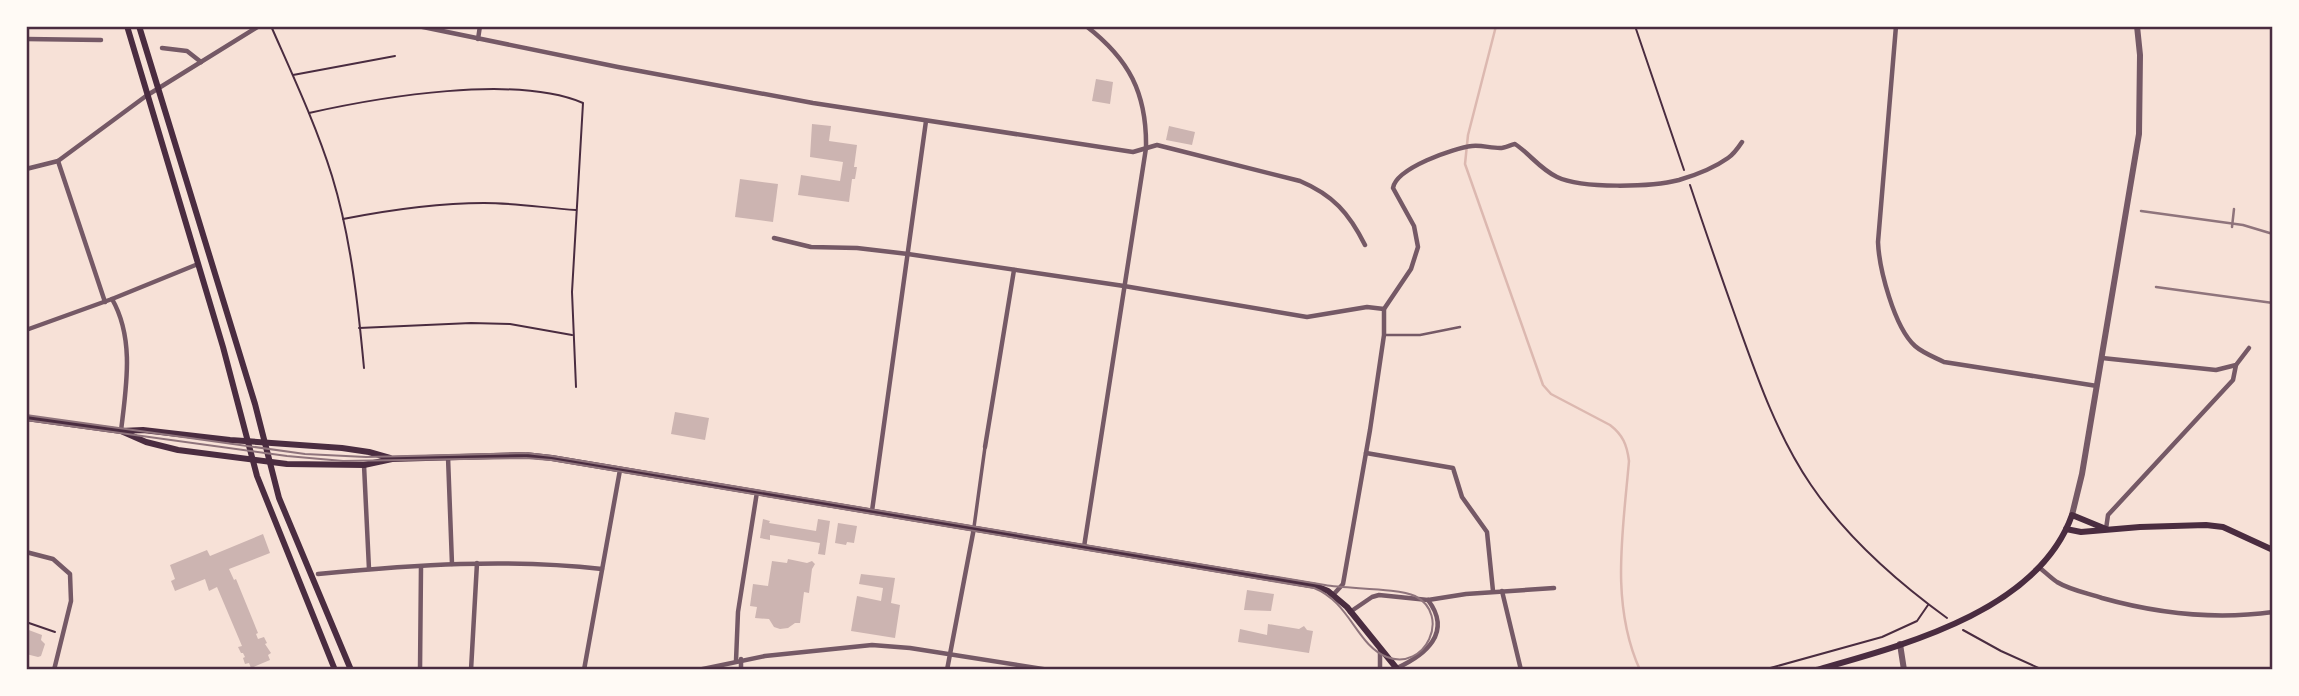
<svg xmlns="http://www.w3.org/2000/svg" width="2299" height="696" font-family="'Alegreya Sans',sans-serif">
<rect width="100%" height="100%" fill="#f7e1d7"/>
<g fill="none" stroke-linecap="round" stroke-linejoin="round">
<path stroke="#dcb8b0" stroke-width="2.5" d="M 1496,26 L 1468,135 L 1465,164 L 1543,385 L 1551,394 L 1610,425 C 1623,435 1627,445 1629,461 C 1623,531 1610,604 1640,670"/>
</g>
<g fill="#ccb4b1">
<polygon points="1096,79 1113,82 1110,104 1092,101"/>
<polygon points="812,124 831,126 829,141 857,145 854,167 857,167 855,179 852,179 849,202 798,195 801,175 840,181 843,162 810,157"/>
<polygon points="1169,126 1195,132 1192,145 1166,140"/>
<polygon points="740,179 778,184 773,222 735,217"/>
<polygon points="675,412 709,418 705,440 671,434"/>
<polygon points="763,519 770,521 769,523 816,531 818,519 830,521 825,555 818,554 820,543 770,535 770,540 760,538"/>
<polygon points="838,523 857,526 854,543 847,542 846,545 835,543"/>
<polygon points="263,534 270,553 229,569 234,580 236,579 258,633 256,634 258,639 264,637 267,643 265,644 271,653 268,655 270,660 251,668 249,663 245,664 243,658 245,657 243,653 241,653 238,647 242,646 217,587 209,591 205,579 175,591 171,581 175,579 170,565 207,550 210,556"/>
<polygon points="788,559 807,563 812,561 815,564 812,569 809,593 804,592 800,623 795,623 788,628 780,629 774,627 769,619 755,618 757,607 750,606 753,584 768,586 772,561 787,563"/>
<polygon points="861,574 895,578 891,603 900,605 895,638 851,631 857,596 881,601 883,588 859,584"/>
<polygon points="1247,590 1274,594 1271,611 1244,610"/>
<polygon points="1268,624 1299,629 1304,626 1307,630 1313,631 1309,653 1238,642 1240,629 1267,635"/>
<polygon points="26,629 42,635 41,640 45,644 41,656 38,657 26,654"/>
</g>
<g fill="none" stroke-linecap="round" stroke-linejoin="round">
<g stroke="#4a2c40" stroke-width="2">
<path d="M 271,26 C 293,76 316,125 332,176 C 351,238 358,304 364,368"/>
<polyline points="1635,26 1684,170"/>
<polyline points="293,75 395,56"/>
<path d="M 309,113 C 380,97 515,74 583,103 L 572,292 L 576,387"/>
<path d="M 1690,185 C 1705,230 1721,276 1737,321 C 1757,377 1777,435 1811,485 C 1847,538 1896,581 1947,618"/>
<path d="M 343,219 C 389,210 436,203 484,203 C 515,203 545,208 576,210"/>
<polyline points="359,328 471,323 510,324 572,335"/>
<polyline points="26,622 55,632"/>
<polyline points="1963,630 2001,651 2043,670"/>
<polyline points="1763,670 1882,637 1917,621 1928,605"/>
</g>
<polyline stroke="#755966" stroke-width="2.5" points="1384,335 1420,335 1460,327"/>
<polyline stroke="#755966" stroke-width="3.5" points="974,527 985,447"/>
<g stroke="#755966" stroke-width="4.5">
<path d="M 418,26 L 618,67 L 813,103 L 1133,152 L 1157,145 L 1300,181 C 1333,195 1349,213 1365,245"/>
<path d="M 1896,26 L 1878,242 C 1879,268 1894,327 1915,346 C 1923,353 1934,357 1944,362 L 2097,386"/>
<polyline points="26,39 101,40"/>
<polyline points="478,39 480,26"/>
<polyline points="162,48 187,51 201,62"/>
<polyline points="58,161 105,302"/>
<polyline points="26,169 58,161 146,96 259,26"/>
<polyline points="774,238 811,247 857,248 908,254 1124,286 1307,317 1367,307 1384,309"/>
<path d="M 112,299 C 135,339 126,388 121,431"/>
<polyline points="26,330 112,299 198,264"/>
<polyline points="2102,358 2216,370 2236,365 2249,348"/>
<polyline points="985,447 1014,270"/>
<polyline points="1366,453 1453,468 1462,497 1487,532 1493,591"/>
<polyline points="448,457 452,564"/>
<polyline points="364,465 369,569"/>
<polyline points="872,511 926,121"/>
<polyline points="2106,529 2108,515 2233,380 2236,365"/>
<path d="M 1084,547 L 1146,148 C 1147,93 1129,59 1086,26"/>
<polyline points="26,552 53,559 70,574 71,601 54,670"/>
<path d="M 2040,568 C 2045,572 2051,578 2057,582 C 2070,590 2087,593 2102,598 C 2159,614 2215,620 2273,612"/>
<path d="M 318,574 C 413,565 507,558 602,569"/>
<polyline points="1502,591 1521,670"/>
<path d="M 1333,595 L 1343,584 L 1370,430 L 1384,335 L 1384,309 L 1411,269 L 1418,247 L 1414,226 L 1393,188 C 1396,168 1454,148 1472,146 C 1482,145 1490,148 1500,148 C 1505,148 1510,145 1515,144 C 1530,154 1540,169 1557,177 C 1582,189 1652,187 1679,180 C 1696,175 1714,168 1728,158 C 1734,154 1738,148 1742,142"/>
<polyline points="1350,612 1372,597 1379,595 1428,600 1466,594 1554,588"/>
<polyline points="1380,650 1380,670"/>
<polyline points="741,659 741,670"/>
<polyline points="736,661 738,612 757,492"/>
<path d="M 1397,668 C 1425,655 1453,633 1428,600"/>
<polyline points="420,670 421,567"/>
<polyline points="471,670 477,563"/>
<polyline points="584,670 620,470"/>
<polyline points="698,670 765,656 872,645 910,648 1049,670"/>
<polyline points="947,670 974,528"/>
</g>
<g stroke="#755966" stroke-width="6">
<polyline points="2072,515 2082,474 2139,134 2140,55 2137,26"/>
<polyline points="1900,644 1904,670"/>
</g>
<g stroke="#4a2c40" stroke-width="6">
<polyline points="127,26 223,347 257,476 335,670"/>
<polyline points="139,26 255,404 279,498 351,670"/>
<polyline points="26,418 121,431 143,430 230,440 342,448 369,452 390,458"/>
<polyline points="121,431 146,442 178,450 287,464 364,465 392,459 525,455 552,458 1316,586 1328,591 1347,607 1398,670"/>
<polyline points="2066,529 2081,532 2140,527 2206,525 2223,527 2273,550"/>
<path d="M 1816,670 C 1904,645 2038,611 2072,515 L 2106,529"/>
</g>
<path stroke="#8f747c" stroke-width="2" d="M 26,415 L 305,454 L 366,457 L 526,453 L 552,456 L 1325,585 C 1347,589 1398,588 1415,596 C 1452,615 1425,672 1387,657 C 1357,646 1350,602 1314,588 L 551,460 L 526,458 L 343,461 L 287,456 L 26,420"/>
<g stroke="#8f747c" stroke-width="2.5">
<polyline points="2141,211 2243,225 2273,234"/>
<polyline points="2232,227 2234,209"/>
<polyline points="2156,287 2273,303"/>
</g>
</g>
<rect width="2299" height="696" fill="none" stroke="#fffaf5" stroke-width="56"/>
<rect x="28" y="28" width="2243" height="640" fill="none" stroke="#4a2c40" stroke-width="2.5"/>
</svg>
